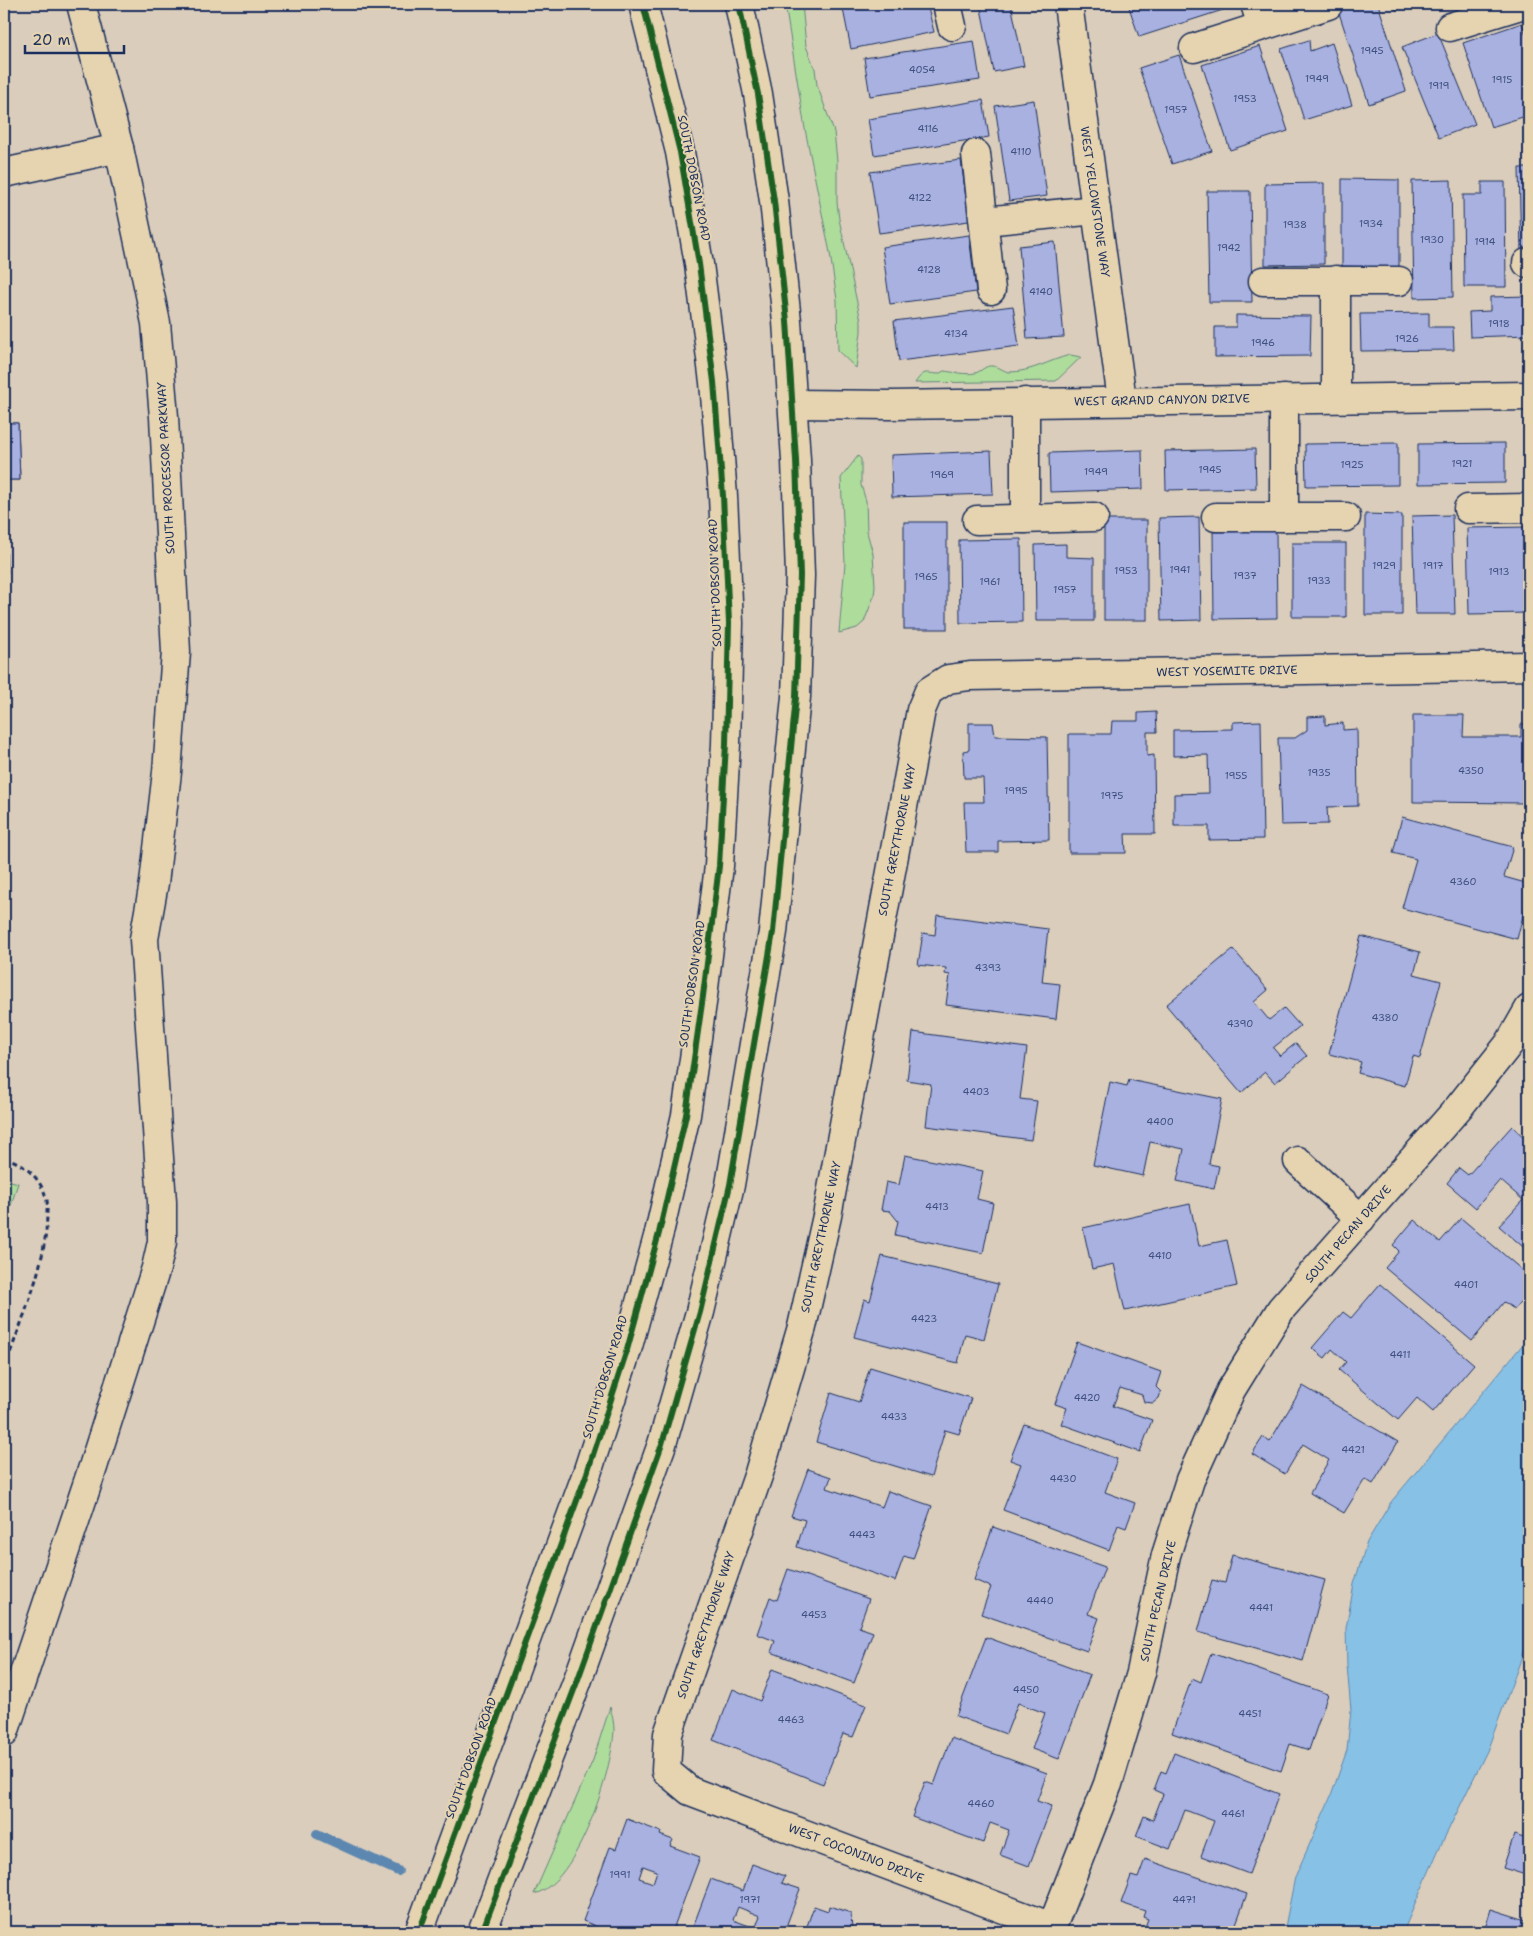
<svg xmlns="http://www.w3.org/2000/svg" width="1533" height="1936" font-family="'Shantell Sans',sans-serif">
<rect width="100%" height="100%" fill="#dacdbb"/>
<filter id="ink" filterUnits="userSpaceOnUse"><feTurbulence type="fractalNoise" baseFrequency=".02" numOctaves="2"/><feDisplacementMap in="SourceGraphic" scale="10" xChannelSelector="R" yChannelSelector="G"/><feConvolveMatrix kernelMatrix="1 2 1 2 8 2 1 2 1" color-interpolation-filters="sRGB"/></filter>
<g filter="url(#ink)">
<g fill="#aedc9b" stroke="#64867c">
<polygon points="785,4 802,4 806,46 815,69 817,85 834,132 837,161 837,202 839,219 861,321 861,332 856,368 838,351 837,300 830,253 805,129"/>
<path d="M 1070,355 L 1081,357 L 1056,381 L 915,383 C 924,370 925,373 938,374 L 944,371 C 952,372 967,375 975,373 C 981,372 985,365 992,366 C 999,366 1004,372 1010,372 C 1031,372 1050,360 1070,355 Z"/>
<polygon points="858,456 861,459 861,485 866,501 867,532 873,554 875,586 874,596 864,622 857,628 839,633 845,563 841,478"/>
<polygon points="4,1179 18,1183 4,1227"/>
<path d="M 610,1707 C 612,1714 614,1723 614,1730 C 612,1771 578,1883 534,1894 L 593,1760 Z"/>
</g>
<polygon fill="#87c1e6" stroke="#5c87b0" points="1529,1337 1529,1629 1520,1662 1487,1751 1438,1851 1403,1932 1284,1932 1295,1877 1331,1796 1347,1750 1351,1710 1347,1666 1346,1628 1354,1584 1367,1542 1391,1502"/>
<g fill="none" stroke-linecap="round" stroke-linejoin="round">
<polyline stroke="#5c87b0" stroke-width="10" points="317,1834 398,1871"/>
</g>
<g fill="#a9b1e1" stroke="#1b2f5e" fill-rule="evenodd">
<polygon points="842,4 927,4 934,32 851,49"/>
<polygon points="980,4 1011,4 1024,66 994,72"/>
<polygon points="1128,4 1227,4 1229,8 1139,37"/>
<polygon points="1354,4 1378,4 1406,91 1369,104 1338,10"/>
<polygon points="1394,4 1415,4 1396,10"/>
<polygon points="1522,23 1529,44 1529,115 1491,127 1463,43"/>
<polygon points="1438,33 1475,124 1439,138 1402,47"/>
<polygon points="1309,40 1310,51 1332,43 1352,105 1304,120 1281,49"/>
<polygon points="974,41 980,80 870,96 864,58"/>
<polygon points="1260,46 1288,131 1230,150 1202,65"/>
<polygon points="1179,55 1212,151 1172,164 1139,68"/>
<polygon points="983,100 989,137 874,155 868,119"/>
<polygon points="1034,100 1047,196 1009,201 995,106"/>
<polygon points="961,160 969,221 879,233 870,172"/>
<polygon points="1519,168 1529,168 1529,254 1521,254"/>
<polygon points="1342,179 1399,180 1399,267 1342,266"/>
<polygon points="1451,180 1453,297 1414,298 1412,181"/>
<polygon points="1482,182 1505,182 1506,287 1464,287 1463,195 1482,195"/>
<polygon points="1324,183 1324,264 1265,265 1265,184"/>
<polygon points="1207,191 1250,191 1252,302 1209,302"/>
<polygon points="969,235 976,292 890,304 882,247"/>
<polygon points="1055,242 1064,337 1027,339 1019,246"/>
<polygon points="1529,296 1529,335 1470,337 1469,312 1490,311 1490,297"/>
<polygon points="1013,306 1019,346 899,361 894,321"/>
<polygon points="1429,313 1429,327 1453,327 1454,350 1361,351 1360,314"/>
<polygon points="1236,315 1311,316 1310,356 1215,357 1215,327 1236,327"/>
<polygon points="4,329 8,386 4,387"/>
<polygon points="4,329 8,386 4,387"/>
<polygon points="4,423 18,423 20,480 4,480"/>
<polygon points="4,423 18,423 20,480 4,480"/>
<polygon points="1398,443 1398,485 1306,486 1305,444"/>
<polygon points="1505,443 1505,483 1418,484 1418,444"/>
<polygon points="1255,449 1256,488 1166,490 1165,451"/>
<polygon points="1142,450 1143,489 1050,492 1049,453"/>
<polygon points="991,451 993,494 892,497 891,455"/>
<polygon points="1365,514 1402,515 1402,615 1365,615"/>
<polygon points="1452,515 1455,614 1415,614 1412,516"/>
<polygon points="4,516 7,573 4,573"/>
<polygon points="4,516 7,573 4,573"/>
<polygon points="1199,517 1201,620 1161,621 1159,518"/>
<rect x="1104" y="520" width="43" height="100"/>
<rect x="904" y="522" width="43" height="107"/>
<polygon points="1529,527 1529,613 1469,614 1467,528"/>
<polygon points="1276,531 1277,618 1214,619 1213,532"/>
<polygon points="1021,539 1022,622 960,623 959,540"/>
<rect x="1292" y="543" width="54" height="74"/>
<polygon points="1066,544 1066,557 1094,558 1094,621 1036,621 1035,545"/>
<polygon points="1156,712 1157,732 1147,732 1147,756 1154,755 1155,834 1125,834 1126,853 1069,853 1069,734 1111,734 1112,721 1138,721 1138,713"/>
<polygon points="1413,715 1464,715 1463,737 1521,737 1521,724 1529,724 1529,803 1413,802"/>
<polygon points="1325,716 1325,725 1343,723 1343,730 1357,729 1358,806 1327,807 1328,824 1281,825 1278,738 1295,738 1307,730 1307,717"/>
<polygon points="1261,721 1263,839 1209,840 1209,826 1174,826 1174,794 1209,793 1208,755 1173,756 1173,730 1233,729 1233,722"/>
<polygon points="969,723 993,723 995,736 1047,737 1049,840 998,841 998,852 966,852 964,802 984,802 983,778 964,778 963,751 969,750"/>
<polygon points="1402,817 1513,847 1504,877 1529,884 1529,892 1517,939 1402,908 1416,859 1393,853"/>
<polygon points="937,915 1048,929 1042,982 1060,984 1056,1019 946,1005 950,975 945,974 946,968 918,965 923,933 935,935"/>
<polygon points="1361,936 1420,952 1414,974 1441,981 1420,1058 1413,1056 1405,1086 1358,1073 1361,1062 1329,1054"/>
<polygon points="1233,949 1268,990 1254,1002 1269,1020 1284,1008 1300,1026 1273,1048 1280,1056 1296,1043 1307,1056 1275,1083 1265,1072 1241,1093 1166,1005"/>
<polygon points="913,1032 1027,1048 1020,1099 1037,1101 1031,1140 926,1126 931,1084 907,1080"/>
<polygon points="1129,1080 1222,1099 1209,1164 1219,1166 1214,1189 1177,1181 1184,1149 1150,1142 1143,1176 1093,1165 1110,1082 1127,1086"/>
<polygon points="1512,1126 1529,1142 1529,1252 1499,1226 1523,1200 1500,1180 1476,1208 1447,1183 1459,1168 1468,1175"/>
<polygon points="905,1155 983,1171 977,1199 993,1203 983,1253 895,1235 898,1221 890,1211 881,1210 886,1182 899,1185"/>
<polygon points="1190,1204 1199,1246 1227,1240 1237,1286 1125,1311 1114,1264 1092,1269 1083,1228"/>
<polygon points="1461,1218 1529,1276 1529,1291 1514,1309 1504,1302 1472,1341 1385,1268 1399,1251 1393,1245 1414,1220 1440,1242"/>
<polygon points="882,1256 998,1284 984,1339 965,1334 958,1363 854,1337 864,1299 870,1301"/>
<polygon points="1380,1284 1474,1364 1433,1412 1417,1398 1398,1420 1339,1370 1346,1362 1332,1349 1325,1358 1312,1348 1343,1312 1351,1318"/>
<polygon points="1077,1342 1161,1372 1156,1387 1161,1392 1159,1398 1153,1403 1144,1402 1142,1395 1120,1388 1113,1406 1152,1420 1140,1452 1061,1424 1067,1408 1055,1404"/>
<polygon points="870,1367 971,1398 959,1434 945,1430 931,1477 816,1442 831,1393 859,1402"/>
<polygon points="1303,1386 1398,1442 1373,1484 1365,1479 1344,1513 1310,1493 1329,1460 1303,1444 1285,1474 1252,1454 1263,1437 1270,1441"/>
<polygon points="1024,1424 1117,1459 1105,1492 1135,1503 1126,1528 1118,1525 1109,1550 1003,1510 1021,1464 1010,1460"/>
<polygon points="808,1469 831,1477 827,1488 882,1507 888,1491 932,1506 913,1559 904,1556 895,1581 797,1547 805,1520 791,1516"/>
<polygon points="993,1527 1105,1567 1088,1614 1099,1618 1087,1651 981,1614 991,1587 974,1580"/>
<polygon points="1232,1555 1325,1580 1303,1661 1198,1632 1212,1580 1225,1583"/>
<polygon points="788,1569 869,1599 859,1627 873,1632 854,1683 771,1652 775,1641 757,1634 770,1597 777,1600"/>
<polygon points="986,1637 1090,1675 1059,1759 1032,1749 1045,1713 1018,1703 1006,1734 956,1716"/>
<polygon points="1211,1653 1328,1694 1309,1750 1290,1744 1281,1771 1172,1733 1192,1678 1201,1682"/>
<polygon points="772,1669 866,1705 853,1737 843,1734 823,1784 713,1740 733,1689 760,1701"/>
<polygon points="951,1738 1047,1773 1037,1801 1052,1806 1029,1866 1000,1855 1009,1830 990,1823 983,1843 912,1817 925,1782 934,1785"/>
<polygon points="1174,1753 1279,1794 1249,1874 1201,1856 1214,1821 1185,1810 1170,1849 1136,1836 1144,1816 1153,1820 1163,1794 1154,1790 1161,1771 1166,1773"/>
<path d="M 627,1819 L 661,1832 L 660,1835 L 673,1840 L 670,1846 L 700,1857 L 672,1932 L 610,1932 L 583,1921 L 610,1847 L 616,1849 ZM 643,1866 L 657,1871 L 653,1883 L 639,1878 Z"/>
<polygon points="1529,1832 1529,1876 1503,1868 1514,1835 1527,1839"/>
<polygon points="1145,1859 1247,1894 1233,1932 1143,1932 1148,1919 1143,1917 1145,1911 1121,1903 1131,1876 1138,1878"/>
<path d="M 752,1864 L 785,1876 L 782,1883 L 800,1889 L 784,1932 L 691,1932 L 711,1879 L 743,1891 ZM 738,1907 L 760,1916 L 755,1928 L 733,1920 Z"/>
<polygon points="814,1906 828,1911 829,1906 851,1913 852,1931 855,1932 805,1932"/>
<polygon points="1491,1909 1529,1921 1529,1932 1484,1932"/>
</g>
<g fill="none" stroke-linecap="round" stroke-linejoin="round">
<g stroke="#1b2f5e" stroke-width="31">
<g id="minor">
<polyline points="947,4 952,26"/>
<polyline points="1068,4 1122,400"/>
<polyline points="1255,4 1262,26"/>
<polyline points="1450,27 1524,4"/>
<polyline points="1194,48 1328,5"/>
<polyline points="976,154 991,290"/>
<polyline points="4,173 119,148"/>
<polyline points="984,221 1096,210"/>
<polyline points="1527,263 1529,263"/>
<polyline points="1263,281 1399,281"/>
<polyline points="1336,398 1336,280"/>
<polyline points="1284,399 1284,517"/>
<polyline points="1025,402 1025,519"/>
<polyline points="794,404 891,405 1529,396"/>
<polyline points="1468,509 1529,508"/>
<polyline points="1216,517 1346,517"/>
<polyline points="977,520 1094,517"/>
<polyline points="1298,1161 1361,1219"/>
<polyline points="4,1733 93,1467 156,1268 162,1242 162,1202 144,939 154,883 167,772 176,652 164,417 156,323 119,148 81,4"/>
<polyline points="1052,1927 690,1791 666,1771 668,1734 759,1473 802,1327 827,1216 921,710 929,691 948,679 970,676 1529,666"/>
<polyline points="419,1932 587,1473 627,1350 659,1233 686,1115 703,996 719,866 726,744 729,623 723,496 714,382 699,264 680,152 643,4"/>
<polyline points="482,1932 577,1682 662,1444 700,1312 730,1185 773,932 796,697 800,575 796,460 787,321 774,201 758,94 739,4"/>
<polyline points="1050,1932 1108,1784 1141,1673 1166,1555 1190,1480 1231,1390 1281,1309 1459,1107 1509,1044 1529,1009"/>
</g>
</g>
<path stroke="#1b2f5e" stroke-width="3" stroke-dasharray="5 4" stroke-linecap="butt" d="M 4,1157 C 24,1164 39,1176 46,1197 C 48,1201 47,1208 47,1212 C 47,1266 21,1320 4,1370"/>
<use href="#minor" stroke="#e6d4b1" stroke-width="28"/>
<g stroke="#e6d4b1" stroke-width="9">
<g id="cycleway">
<polyline points="419,1932 587,1473 627,1350 659,1233 686,1115 703,996 719,866 726,744 729,623 723,496 714,382 699,264 680,152 643,4"/>
<polyline points="482,1932 577,1682 662,1444 700,1312 730,1185 773,932 796,697 800,575 796,460 787,321 774,201 758,94 739,4"/>
</g>
</g>
<use href="#cycleway" stroke="#1b5e20" stroke-width="6"/>
</g>
</g>
<g text-anchor="middle" dominant-baseline="central" stroke-width="4" stroke-linejoin="round" paint-order="stroke">
<g font-size="10" fill="#3e507f">
<text x="1372" y="50">1945</text>
<text x="922" y="69">4054</text>
<text x="1317" y="78">1949</text>
<text x="1502" y="79">1915</text>
<text x="1439" y="85">1919</text>
<text x="1245" y="98">1953</text>
<text x="1176" y="109">1957</text>
<text x="928" y="128">4116</text>
<text x="1021" y="151">4110</text>
<text x="920" y="197">4122</text>
<text x="1371" y="223">1934</text>
<text x="1295" y="224">1938</text>
<text x="1432" y="239">1930</text>
<text x="1485" y="241">1914</text>
<text x="1229" y="247">1942</text>
<text x="929" y="269">4128</text>
<text x="1041" y="291">4140</text>
<text x="1499" y="323">1918</text>
<text x="956" y="333">4134</text>
<text x="1407" y="338">1926</text>
<text x="1263" y="342">1946</text>
<text x="1462" y="463">1921</text>
<text x="1352" y="464">1925</text>
<text x="1210" y="469">1945</text>
<text x="1096" y="471">1949</text>
<text x="942" y="474">1969</text>
<text x="1384" y="565">1929</text>
<text x="1433" y="565">1917</text>
<text x="1180" y="569">1941</text>
<text x="1126" y="570">1953</text>
<text x="1499" y="571">1913</text>
<text x="1245" y="575">1937</text>
<text x="926" y="576">1965</text>
<text x="1319" y="580">1933</text>
<text x="990" y="581">1961</text>
<text x="1065" y="589">1957</text>
<text x="1471" y="770">4350</text>
<text x="1319" y="772">1935</text>
<text x="1236" y="775">1955</text>
<text x="1016" y="790">1995</text>
<text x="1112" y="795">1975</text>
<text x="1463" y="881">4360</text>
<text x="988" y="967">4393</text>
<text x="1385" y="1017">4380</text>
<text x="1240" y="1023">4390</text>
<text x="976" y="1091">4403</text>
<text x="1160" y="1121">4400</text>
<text x="937" y="1206">4413</text>
<text x="1160" y="1255">4410</text>
<text x="1466" y="1284">4401</text>
<text x="924" y="1318">4423</text>
<text x="1400" y="1354">4411</text>
<text x="1087" y="1397">4420</text>
<text x="894" y="1416">4433</text>
<text x="1353" y="1449">4421</text>
<text x="1063" y="1478">4430</text>
<text x="862" y="1534">4443</text>
<text x="1040" y="1600">4440</text>
<text x="1261" y="1607">4441</text>
<text x="814" y="1614">4453</text>
<text x="1026" y="1689">4450</text>
<text x="1250" y="1713">4451</text>
<text x="791" y="1719">4463</text>
<text x="981" y="1803">4460</text>
<text x="1233" y="1813">4461</text>
<text x="620" y="1874">1991</text>
<text x="750" y="1899">1971</text>
<text x="1184" y="1899">4471</text>
</g>
<g font-size="12" fill="#1b2f5e" stroke="#e6d4b1">
<text transform="translate(694 178) rotate(79)">SOUTH DOBSON ROAD</text>
<text transform="translate(1095 202) rotate(82)">WEST YELLOWSTONE WAY</text>
<text transform="translate(1162 400) rotate(-1)">WEST GRAND CANYON DRIVE</text>
<text transform="translate(166 468) rotate(-93)">SOUTH PROCESSOR PARKWAY</text>
<text transform="translate(715 583) rotate(-92)">SOUTH DOBSON ROAD</text>
<text transform="translate(1227 671) rotate(-1)">WEST YOSEMITE DRIVE</text>
<text transform="translate(897 840) rotate(-79)">SOUTH GREYTHORNE WAY</text>
<text transform="translate(692 984) rotate(-82)">SOUTH DOBSON ROAD</text>
<text transform="translate(1348 1234) rotate(-49)">SOUTH PECAN DRIVE</text>
<text transform="translate(821 1237) rotate(-78)">SOUTH GREYTHORNE WAY</text>
<text transform="translate(605 1377) rotate(-73)">SOUTH DOBSON ROAD</text>
<text transform="translate(1158 1601) rotate(-77)">SOUTH PECAN DRIVE</text>
<text transform="translate(706 1625) rotate(-71)">SOUTH GREYTHORNE WAY</text>
<text transform="translate(471 1758) rotate(-70)">SOUTH DOBSON ROAD</text>
<text transform="translate(856 1853) rotate(21)">WEST COCONINO DRIVE</text>
</g>
</g>
<rect width="1533" height="1936" fill="none" stroke="#e6d4b1" stroke-width="20"/>
<rect x="10" y="10" width="1513" height="1916" fill="none" stroke="#1b2f5e" stroke-width="2" filter="url(#ink)"/>
<path d="M25 45v8h99v-8" fill="none" stroke="#1b2f5e" stroke-width="2.5"/>
<text x="32" y="45" font-size="15" fill="#1b2f5e" stroke="#e6d4b1" stroke-width="4" paint-order="stroke">20 m</text>
</svg>
